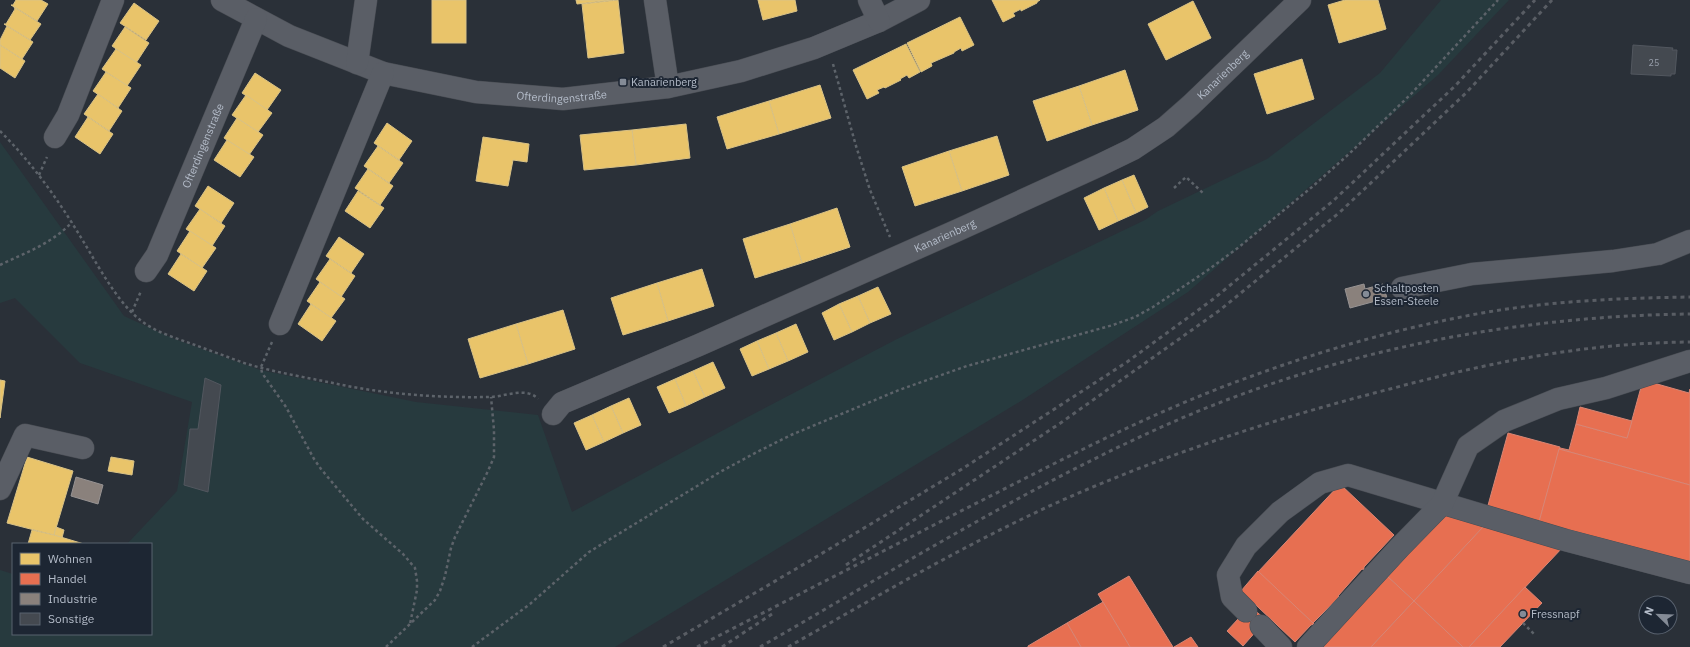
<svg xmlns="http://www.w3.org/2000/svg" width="1690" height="647" font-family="'IBM Plex Sans',sans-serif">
<rect width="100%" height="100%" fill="#2a3038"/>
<polygon fill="#273a3e" points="1441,0 1509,0 1438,75 1188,292 1021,401 615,647 0,647 0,570 13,574 13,634 151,634 151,544 127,544 177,491 192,402 80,363 15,298 0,303 0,142 124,316 172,338 260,370 416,402 538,415 572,512 742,420 897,339 1145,220 1158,211 1267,159 1380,73"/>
<g fill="#e9c46a" stroke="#d9c286">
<polygon points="16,0 41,0 48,4 37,21 11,5 13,5"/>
<rect x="432" y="0" width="34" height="43"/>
<polygon points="576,0 612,0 577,4"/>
<polygon points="618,0 624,53 588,58 582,4"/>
<polygon points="758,0 795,0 797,11 763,20"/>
<polygon points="992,0 1040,0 1037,2 1037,3 1021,11 1021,9 1013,13 1015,16 1003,22"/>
<polygon points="1345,0 1378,0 1386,29 1339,43 1328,5"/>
<polygon points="1193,1 1211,38 1166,60 1148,24"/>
<polygon points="134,3 159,21 146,40 120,23"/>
<polygon points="14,7 41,24 30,40 4,24 6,24 15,9"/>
<polygon points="960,17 974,45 962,51 961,48 954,52 954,53 931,63 932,66 921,72 907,43"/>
<polygon points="7,26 33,42 22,59 0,45 0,40"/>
<polygon points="125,27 149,43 136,63 112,46"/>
<polygon points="906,44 920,72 909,78 907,75 900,79 901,80 885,88 884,87 877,90 879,93 867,99 853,70"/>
<polygon points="0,45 25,61 15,78 0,68"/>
<polygon points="116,49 141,65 127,86 102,69"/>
<polygon points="1302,59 1314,99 1267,114 1254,74"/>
<polygon points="1125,70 1138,110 1092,125 1079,86"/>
<polygon points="106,72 131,88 118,108 93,91"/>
<polygon points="255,73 281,90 267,110 242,93"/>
<polygon points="820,85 831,118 779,134 769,101"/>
<polygon points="1079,86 1092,125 1047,141 1033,101"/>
<polygon points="98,94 122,111 109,131 84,114"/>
<polygon points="246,95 272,113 258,132 232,115"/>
<polygon points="769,101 779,134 727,149 717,117"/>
<polygon points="88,117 113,134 100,154 75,137"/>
<polygon points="237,118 263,135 249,155 224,138"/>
<polygon points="387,123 412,141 399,160 374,143"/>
<polygon points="686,124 690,158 636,165 632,130"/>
<polygon points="632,130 636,165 584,170 580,135"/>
<polygon points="997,136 1009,175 962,191 949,151"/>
<polygon points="483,137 529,144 527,162 513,160 508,186 476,181"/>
<polygon points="227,140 254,157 240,177 214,160"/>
<polygon points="378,146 403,163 389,183 364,166"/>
<polygon points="949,151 962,191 915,206 902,167"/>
<polygon points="368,169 393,186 380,205 355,188"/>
<polygon points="1134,175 1148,207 1136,213 1122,180"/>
<polygon points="1122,180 1136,213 1118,221 1104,188"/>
<polygon points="208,186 234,203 221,223 195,206"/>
<polygon points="1104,188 1118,221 1099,230 1084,198"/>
<polygon points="358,191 384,208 370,228 345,211"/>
<polygon points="837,208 850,247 802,263 790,224"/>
<polygon points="200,209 225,226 212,246 186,229"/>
<polygon points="790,224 802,263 755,278 743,239"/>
<polygon points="190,231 216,248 202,268 177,251"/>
<polygon points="339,237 364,254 351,273 326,256"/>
<polygon points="181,254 207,271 194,291 168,274"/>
<polygon points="330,259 355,276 341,297 316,279"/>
<polygon points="702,269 714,306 668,321 657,283"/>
<polygon points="320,282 345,299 331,318 307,301"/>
<polygon points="657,283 668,321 623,335 611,298"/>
<polygon points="878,287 891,314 870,323 858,296"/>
<polygon points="858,296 870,323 852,332 839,304"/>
<polygon points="311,304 336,321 322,341 298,324"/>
<polygon points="839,304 852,332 834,340 822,313"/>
<polygon points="563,310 575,349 528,364 516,324"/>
<polygon points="516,324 528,364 480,378 468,339"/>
<polygon points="796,324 808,352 788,361 776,333"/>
<polygon points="776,333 788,361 769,369 757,341"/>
<polygon points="757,341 769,369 752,376 740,349"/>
<polygon points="713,362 725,388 705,397 693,371"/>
<polygon points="693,371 705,397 686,406 675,379"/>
<polygon points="675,379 686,406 669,413 657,387"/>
<polygon points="0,380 5,381 0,418"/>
<polygon points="629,398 641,425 623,433 611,406"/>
<polygon points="611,406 623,433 604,442 592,415"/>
<polygon points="592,415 604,442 586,450 574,423"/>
<polygon points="27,457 73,471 54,535 7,523"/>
<polygon points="111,457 134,461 132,475 108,471"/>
<polygon points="56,527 64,530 62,538 54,535"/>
<polygon points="32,530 54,535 84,544 28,544"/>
</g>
<g fill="#e76f51" stroke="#d88675">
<polygon points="1643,380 1689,393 1690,389 1690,485 1559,449 1560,448 1569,450 1576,424 1627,438"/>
<polygon points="1580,407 1632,421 1627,438 1576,424"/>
<polygon points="1508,433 1560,447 1539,522 1487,509"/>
<polygon points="1559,449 1690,485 1690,563 1539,522"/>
<polygon points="1340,484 1394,535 1364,567 1364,570 1362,569 1338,596 1339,597 1313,623 1258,572"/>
<polygon points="1444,514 1484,526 1414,601 1387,576"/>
<polygon points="1484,526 1563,547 1469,647 1463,647 1414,601"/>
<polygon points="1258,571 1314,624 1311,625 1295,642 1241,591"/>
<polygon points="1129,576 1173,647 1130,647 1098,594"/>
<polygon points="1387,576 1414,601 1371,647 1315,647"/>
<polygon points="1525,587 1542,603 1500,647 1469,647"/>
<polygon points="1414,601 1463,647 1371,647"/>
<polygon points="1103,602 1130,647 1081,647 1067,623"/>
<polygon points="1250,606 1266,620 1243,646 1227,631"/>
<polygon points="1067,623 1081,647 1028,647 1028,646"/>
<polygon points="1191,637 1198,647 1174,647"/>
</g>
<g fill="#8a817c" stroke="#979393">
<polygon points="1364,284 1365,289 1383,284 1387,298 1350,308 1345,289"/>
<polygon points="76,477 103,485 98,504 71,496"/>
</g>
<g fill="#444950" stroke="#52575f">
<polygon points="1633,45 1673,48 1672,50 1677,50 1675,74 1671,74 1671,76 1631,74"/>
<polygon points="205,378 221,385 208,492 184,485 190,429 198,429"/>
</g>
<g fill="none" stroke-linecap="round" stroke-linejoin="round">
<g stroke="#484c53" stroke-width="23">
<g id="minor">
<path id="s1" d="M 222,0 L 289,36 L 383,73 L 476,92 L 563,99 L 668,87 L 741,71 L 814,48 L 879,21 L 919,0"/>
<polyline points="655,0 668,87"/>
<polyline points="869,0 879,21"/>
<polyline points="357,63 366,0"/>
<polyline points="55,137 68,115 113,0"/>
<path id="s2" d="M 146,271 L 157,255 L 256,19"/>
<polyline points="1402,288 1472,274 1613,261 1658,254 1690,241"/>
<polyline points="280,324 383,73"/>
<path id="s3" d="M 553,414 L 562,403 L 699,345 L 958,230 L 1100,165 L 1133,149 L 1166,127 L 1191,105 L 1300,0"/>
<polyline points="0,489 25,435 83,448"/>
<polyline points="1246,611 1232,597 1228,575 1246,546 1280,512 1320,483 1348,475 1565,540 1690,573"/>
<polyline points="1261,626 1281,647"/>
<polyline points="1308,647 1400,547 1442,504 1468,446 1504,421 1558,399 1606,388 1690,361"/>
</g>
</g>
<g stroke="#5d636a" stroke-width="2.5" stroke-dasharray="3 3" stroke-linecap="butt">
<polyline points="833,64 856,146 870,190 890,237"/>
<path d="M 0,131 C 30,161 55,195 77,231 C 94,258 115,300 139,319 C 154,332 176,338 195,345 C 211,351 228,357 244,363 C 273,372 304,377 333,383 C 383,394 437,398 489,397 C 505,397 526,386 538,399"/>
<polyline points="39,175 47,157"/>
<polyline points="1174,188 1186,177 1204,194"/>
<path d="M 0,265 C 25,253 53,243 72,222"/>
<polyline points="132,312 141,291"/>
<polyline points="272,342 261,367 262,373 286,407 314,459 321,469 363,519 403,554 415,568 417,581 417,590 410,624"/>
<polyline points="1523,623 1534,634"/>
<polyline points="386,647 435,600 440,591 445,576 451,548 455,537 488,471 494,457 494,430 491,397"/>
<polyline points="472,647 530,604 589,552 720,472 757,452 791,435 899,390 967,366 1113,325 1135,317 1153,307 1208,270 1239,247 1312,187 1350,153 1411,94 1498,0"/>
</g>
<use href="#minor" stroke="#5a5e66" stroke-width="22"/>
<g stroke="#595d64" stroke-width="3" stroke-dasharray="4 4" stroke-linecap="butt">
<polyline points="846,565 1062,422 1220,310 1340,212 1466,93 1552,0"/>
<polyline points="663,647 811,560 962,469 1127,362 1212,300 1333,201 1455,86 1535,0"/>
<path d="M 697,647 C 784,602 872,557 959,512 C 1056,463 1152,411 1255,375 C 1329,348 1405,327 1482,313 C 1550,301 1621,298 1690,297"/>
<polyline points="722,647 772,614"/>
<path d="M 760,647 C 894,570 1025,488 1166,425 C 1330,352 1511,316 1690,314"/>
<path d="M 788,647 C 876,597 964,545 1056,503 C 1163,455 1276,418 1390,389 C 1491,362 1585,343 1690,342"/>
</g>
</g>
<g fill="#848b96" stroke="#1d2633" stroke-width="1.5">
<rect x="619" y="78" width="8" height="8" rx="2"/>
<circle cx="1366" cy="294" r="4"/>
<circle cx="1523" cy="614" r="4"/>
</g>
<g text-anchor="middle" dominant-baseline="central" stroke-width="4" stroke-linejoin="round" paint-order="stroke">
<g font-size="9" fill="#989fab">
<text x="1654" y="62">25</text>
</g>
<g font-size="11" fill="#b4bcc9" stroke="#1d2633">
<text stroke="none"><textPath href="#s3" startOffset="756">Kanarienberg</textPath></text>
<text stroke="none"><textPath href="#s1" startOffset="358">Ofterdingenstraße</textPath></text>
<text stroke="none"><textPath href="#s2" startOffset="138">Ofterdingenstraße</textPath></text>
<text stroke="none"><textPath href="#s3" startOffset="432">Kanarienberg</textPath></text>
</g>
<g font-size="11" fill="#b4bcc9" stroke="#1d2633" text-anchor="start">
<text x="631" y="82">Kanarienberg</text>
<text x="1374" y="288">Schaltposten<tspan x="1374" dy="13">Essen-Steele</tspan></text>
<text x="1531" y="614">Fressnapf</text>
</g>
</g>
<rect x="12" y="543" width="140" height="92" fill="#1d2633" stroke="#59626f"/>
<rect x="20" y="553" width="20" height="12" fill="#e9c46a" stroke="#59626f"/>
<text x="48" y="563" font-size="12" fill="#b4bcc9">Wohnen</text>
<rect x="20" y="573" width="20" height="12" fill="#e76f51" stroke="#59626f"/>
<text x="48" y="583" font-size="12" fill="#b4bcc9">Handel</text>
<rect x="20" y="593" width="20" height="12" fill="#8a817c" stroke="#59626f"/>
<text x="48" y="603" font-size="12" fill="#b4bcc9">Industrie</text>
<rect x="20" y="613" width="20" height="12" fill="#444950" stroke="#59626f"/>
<text x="48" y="623" font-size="12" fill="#b4bcc9">Sonstige</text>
<g transform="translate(1658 615) rotate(293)"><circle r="19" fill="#1d2633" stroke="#59626f"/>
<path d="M0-3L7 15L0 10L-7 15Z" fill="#848b96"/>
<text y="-6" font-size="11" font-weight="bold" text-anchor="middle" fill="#b4bcc9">N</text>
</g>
</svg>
